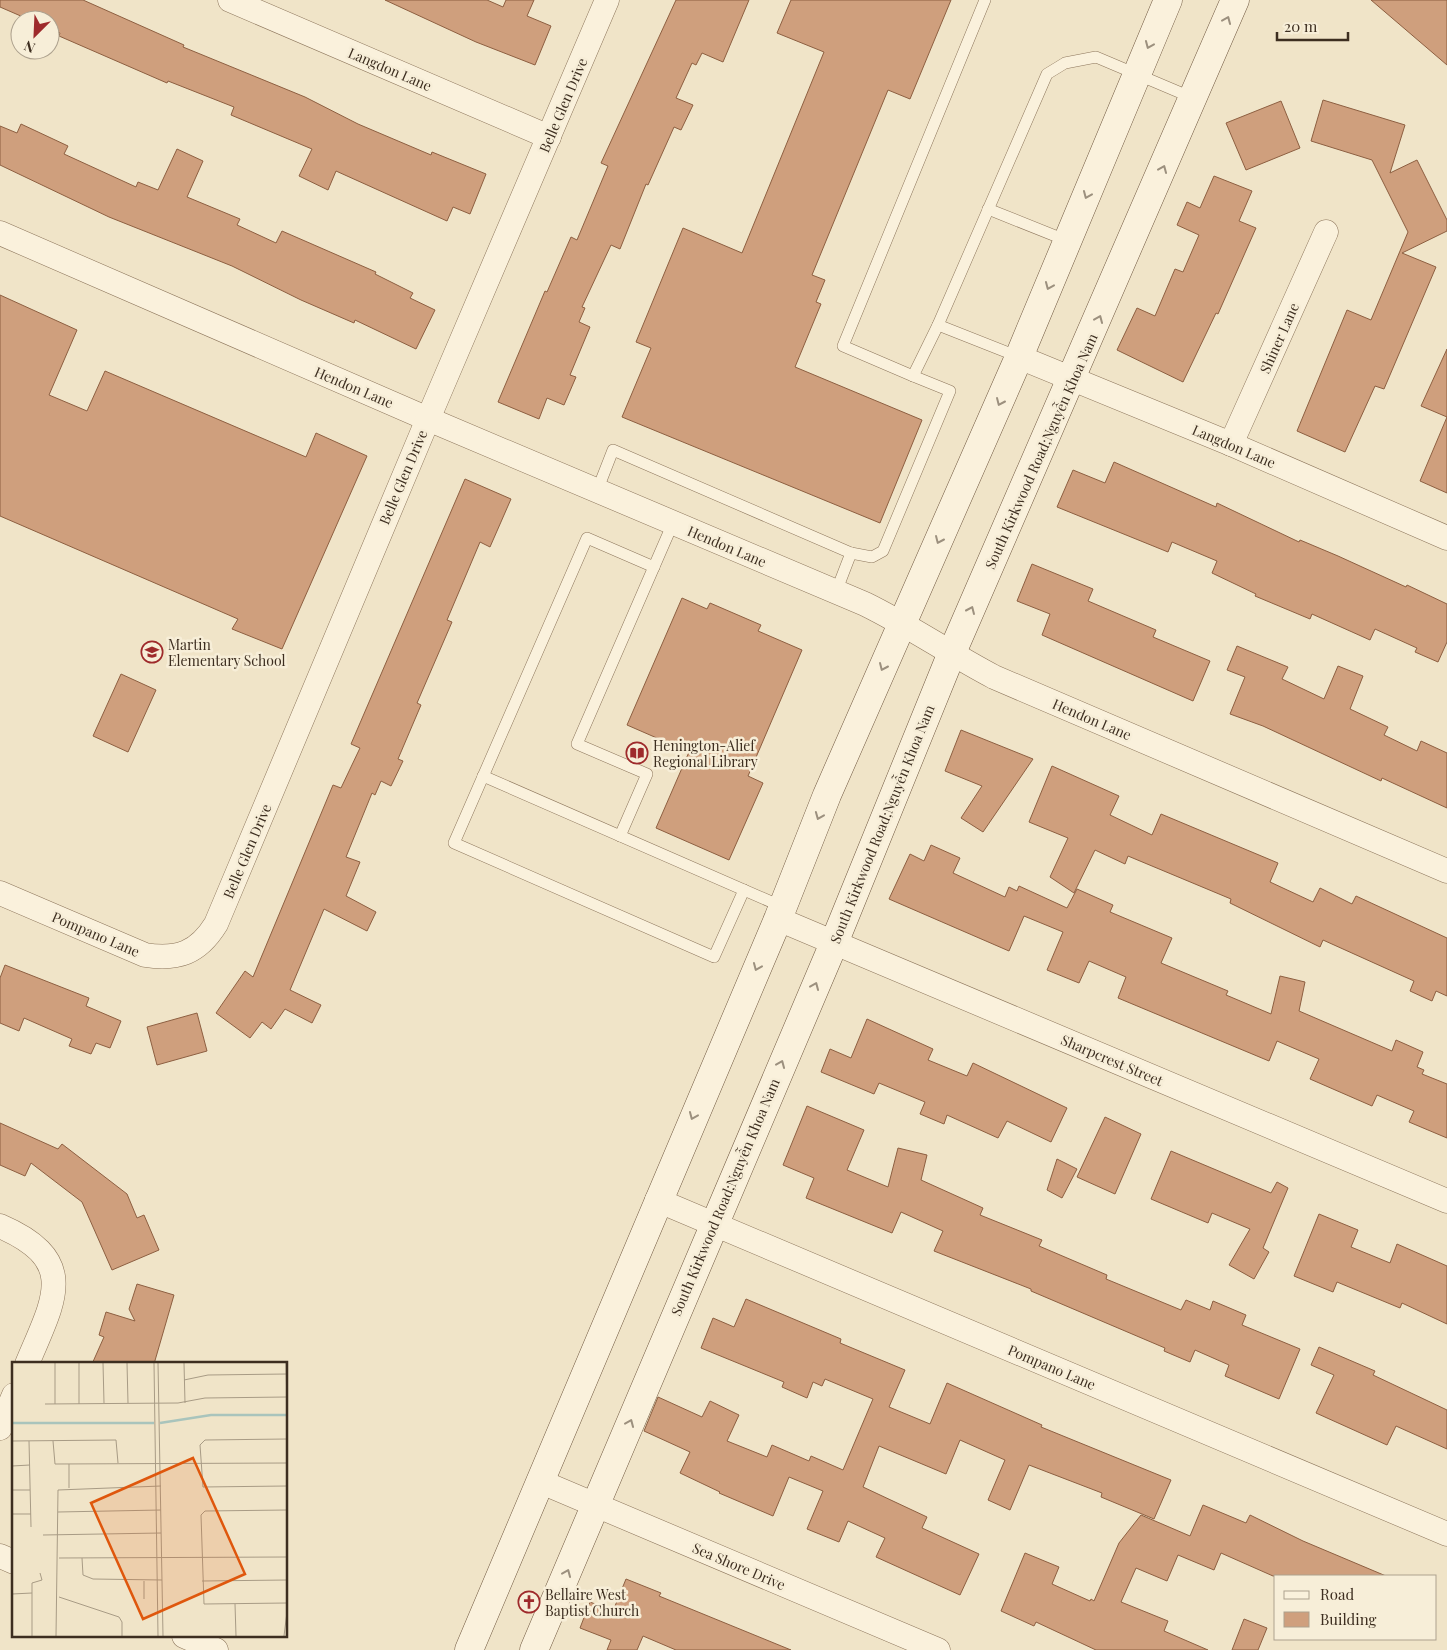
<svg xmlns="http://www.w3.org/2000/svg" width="1447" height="1650" font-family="'Playfair Display',serif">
<rect width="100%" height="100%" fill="#f0e4c8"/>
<g fill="#cf9f7d" stroke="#8d5f41">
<polygon points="0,0 83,0 184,45 183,47 305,97 358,124 431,155 432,152 486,174 470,214 453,207 447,221 336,171 328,190 299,176 312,149 231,115 234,107 168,81 167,83 59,36 60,33 50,29 50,20 30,20 0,7"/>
<polygon points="385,0 487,0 503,7 506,0 534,0 527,16 551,26 535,65 476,42"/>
<polygon points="676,0 749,0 723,62 702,53 696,65 692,63 676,98 693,105 681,130 674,127 648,185 646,184 620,249 611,245 582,307 585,308 579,322 590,327 570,375 576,377 564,405 547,398 539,419 498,402 545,291 547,292 571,237 577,240 608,166 601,163"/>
<polygon points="791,0 951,0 910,99 888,90 812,275 825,280 816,302 821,304 795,367 922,420 880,523 622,417 651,348 636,342 683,228 742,253 824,52 777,33"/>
<polygon points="1371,0 1447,0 1447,65"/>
<polygon points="1323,100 1405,125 1390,173 1417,160 1447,220 1447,231 1402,253 1436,267 1384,389 1375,386 1345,452 1297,431 1347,310 1371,320 1408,232 1372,160 1311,141"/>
<polygon points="1281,101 1300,148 1246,170 1226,123"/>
<polygon points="21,124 68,146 64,154 136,187 138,182 158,190 177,149 203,161 187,197 240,219 237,225 276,243 282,231 376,272 375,274 413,293 410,298 435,310 416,349 355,320 354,323 301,300 232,266 109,217 0,165 0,126 17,133"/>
<polygon points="1214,176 1252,191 1239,221 1256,228 1218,314 1216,313 1183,382 1117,350 1137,308 1155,316 1175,269 1183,272 1199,235 1177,225 1187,202 1200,208"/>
<polygon points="0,295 77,330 49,395 87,411 105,371 306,457 316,433 367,456 282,649 232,629 238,619 0,516"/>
<polygon points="1447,349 1447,493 1420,481 1447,417 1421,406"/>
<polygon points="1114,462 1216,507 1217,503 1299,542 1300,540 1338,556 1406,587 1407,585 1447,604 1447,642 1438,662 1415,652 1417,648 1375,629 1370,640 1312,614 1310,619 1255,596 1256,594 1212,573 1217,561 1172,542 1168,552 1057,507 1073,470 1105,483"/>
<polygon points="465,479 511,499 490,547 480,542 447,620 452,622 417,703 421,705 398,759 403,761 391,786 381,781 375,795 372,793 346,857 360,862 346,896 376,912 367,931 324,909 290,990 321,1005 312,1023 285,1009 271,1029 262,1022 250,1038 216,1013 245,971 253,977 333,785 341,788 360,748 351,744"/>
<polygon points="1032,564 1093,589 1088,601 1156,630 1153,637 1210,661 1193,701 1042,635 1050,614 1017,601"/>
<polygon points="682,598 707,609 710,603 761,625 758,631 802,650 748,776 763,783 729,860 656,828 689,752 627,725"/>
<polygon points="1237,646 1288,667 1282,679 1324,699 1338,666 1363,676 1350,709 1388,727 1384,735 1417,751 1421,741 1447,753 1447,808 1382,778 1381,781 1263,726 1230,714 1245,677 1227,670"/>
<polygon points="121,674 156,690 128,752 93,736"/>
<polygon points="961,730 1033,759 983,832 961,818 982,786 945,771"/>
<polygon points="1052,766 1119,796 1110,815 1152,835 1161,814 1278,863 1270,882 1313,902 1320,888 1352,904 1356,896 1447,938 1447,996 1436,991 1432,1001 1423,997 1410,991 1414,981 1323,940 1320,947 1230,903 1231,899 1128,856 1125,864 1095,850 1074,893 1050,877 1068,838 1029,822"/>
<polygon points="931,845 960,858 953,873 1005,897 1009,887 1017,891 1019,886 1067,908 1077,889 1113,905 1110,912 1172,938 1161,963 1228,991 1226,995 1271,1014 1280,976 1305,982 1299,1011 1392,1051 1396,1040 1423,1052 1417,1067 1424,1070 1422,1074 1447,1084 1447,1138 1409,1122 1414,1111 1377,1095 1372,1106 1310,1079 1319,1059 1277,1041 1269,1061 1118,998 1126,977 1089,961 1079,983 1047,970 1063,932 1024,916 1009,951 889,899 910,854 924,861"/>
<polygon points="5,965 89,998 86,1006 121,1021 110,1048 96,1043 91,1054 69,1046 72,1039 24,1018 19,1031 0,1023 0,978"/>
<polygon points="197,1013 207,1051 157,1065 147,1027"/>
<polygon points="867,1019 933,1049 928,1060 967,1076 973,1063 1067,1108 1051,1142 1007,1121 998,1138 947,1115 944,1124 920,1114 925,1102 879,1083 874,1094 821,1072 830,1049 851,1058"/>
<polygon points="807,1106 864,1130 847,1170 888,1187 898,1148 927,1155 921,1180 983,1208 980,1215 1042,1240 1039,1246 1107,1275 1106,1279 1181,1310 1186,1300 1210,1310 1213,1301 1246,1315 1242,1325 1300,1349 1279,1399 1225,1376 1229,1365 1195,1350 1190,1362 1164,1351 1165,1348 1031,1291 1031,1289 934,1251 943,1231 901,1212 892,1233 806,1198 814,1178 783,1165"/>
<polygon points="1105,1117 1141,1134 1115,1194 1077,1177"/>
<polygon points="0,1123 58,1149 62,1144 127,1194 137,1218 144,1215 159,1250 112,1270 82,1202 31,1163 25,1176 0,1165"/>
<polygon points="1171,1151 1271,1193 1277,1182 1288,1188 1263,1248 1269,1252 1254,1279 1229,1265 1250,1229 1212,1213 1208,1223 1151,1199"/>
<polygon points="1057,1159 1077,1169 1062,1198 1047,1190"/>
<polygon points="1319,1214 1358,1230 1351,1247 1390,1263 1397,1244 1447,1266 1447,1324 1402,1303 1400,1308 1337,1282 1333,1292 1294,1276"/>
<polygon points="137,1284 174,1295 154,1364 92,1364 104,1337 99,1335 106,1312 135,1321 129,1309"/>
<polygon points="746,1299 841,1339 840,1343 905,1370 889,1407 930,1424 947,1383 1042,1425 1041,1427 1171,1480 1154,1519 1101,1497 1102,1493 1029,1465 1010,1510 988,1500 1005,1460 960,1440 946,1474 879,1446 863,1487 927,1517 922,1528 979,1554 960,1595 876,1557 885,1538 848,1521 839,1542 807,1529 823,1491 789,1477 773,1516 719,1493 720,1492 680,1473 690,1452 644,1431 658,1397 702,1417 710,1401 739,1415 727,1441 767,1457 772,1445 809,1461 811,1456 843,1470 873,1399 825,1379 822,1386 813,1382 807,1398 782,1387 784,1382 701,1348 713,1318 734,1327"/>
<polygon points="1319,1347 1375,1371 1373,1375 1447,1410 1447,1449 1396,1426 1387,1445 1316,1413 1334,1375 1311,1365"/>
<polygon points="1203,1505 1246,1523 1250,1515 1303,1541 1386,1576 1273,1576 1221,1553 1214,1570 1178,1555 1167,1581 1136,1568 1121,1602 1168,1621 1164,1631 1208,1650 1096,1650 1036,1622 1034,1626 1001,1611 1025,1553 1059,1567 1052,1584 1090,1601 1091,1599 1094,1601 1119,1543 1141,1515 1190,1536"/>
<polygon points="626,1579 661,1593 659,1596 791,1650 676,1650 643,1636 637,1650 607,1650 611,1640 580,1628 590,1602 613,1611"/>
<polygon points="1244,1619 1267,1628 1258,1650 1232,1650"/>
</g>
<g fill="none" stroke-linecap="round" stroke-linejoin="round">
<g stroke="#8d765c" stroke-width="12">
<g id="service">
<polyline points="988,209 1068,241"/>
<polyline points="938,325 1019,357"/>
<polyline points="913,376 843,346 985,0"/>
<polyline points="597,491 613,450 851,553 872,557 883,551 950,391 913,376 938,325 1047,74 1065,63 1096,57 1193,98"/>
<polyline points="654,567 587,538 454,843 714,957 744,890"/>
<polyline points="836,592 851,553"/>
<polyline points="483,776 783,907"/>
<polyline points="620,836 647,774 577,744 673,523"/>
</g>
</g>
<g stroke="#8d765c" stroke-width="25">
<g id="minor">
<polyline points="230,0 549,137"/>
<path d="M 0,233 L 428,419 L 865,604 C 910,626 950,654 994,677 L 1447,871"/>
<polyline points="1019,357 1231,444 1447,538"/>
<polyline points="1231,444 1326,232"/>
<path d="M 0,893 L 145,955 C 178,960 198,953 216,924 L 428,419 L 607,0"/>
<polyline points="778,919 1447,1201"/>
<polyline points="657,1200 1447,1534"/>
<path d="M 0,1226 C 81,1261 53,1301 27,1364"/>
<polyline points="0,1428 14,1395"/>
<polyline points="539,1481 938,1650"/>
<polyline points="0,1556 14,1562"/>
<polyline points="184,1636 216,1650"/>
</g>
</g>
<g stroke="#6f573f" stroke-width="29">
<g id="secondary">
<polyline points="469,1650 778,919 827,795 1019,357 1168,0"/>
<polyline points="534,1650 834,943 951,655 1235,0"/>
</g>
</g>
<use href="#service" stroke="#faf1dc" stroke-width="11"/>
<use href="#minor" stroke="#faf1dc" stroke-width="24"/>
<use href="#secondary" stroke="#faf1dc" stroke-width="28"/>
</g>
<defs><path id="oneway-chevron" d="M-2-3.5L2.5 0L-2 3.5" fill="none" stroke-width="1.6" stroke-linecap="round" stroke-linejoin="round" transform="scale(1.25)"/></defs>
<g stroke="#9c907e">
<use href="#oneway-chevron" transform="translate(1227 20) rotate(-67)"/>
<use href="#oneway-chevron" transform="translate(1149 45) rotate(113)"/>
<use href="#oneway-chevron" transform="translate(1163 169) rotate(-67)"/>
<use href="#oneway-chevron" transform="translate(1087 195) rotate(113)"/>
<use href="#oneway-chevron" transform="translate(1049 286) rotate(113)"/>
<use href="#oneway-chevron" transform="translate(1099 319) rotate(-67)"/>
<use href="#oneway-chevron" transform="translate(1000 402) rotate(114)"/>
<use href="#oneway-chevron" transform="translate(939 540) rotate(114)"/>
<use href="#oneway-chevron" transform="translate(971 610) rotate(-66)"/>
<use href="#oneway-chevron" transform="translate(883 667) rotate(114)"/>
<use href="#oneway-chevron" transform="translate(819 816) rotate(112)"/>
<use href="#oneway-chevron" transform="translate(757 967) rotate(113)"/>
<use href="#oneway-chevron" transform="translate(815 986) rotate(-67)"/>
<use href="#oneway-chevron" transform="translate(781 1064) rotate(-67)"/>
<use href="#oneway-chevron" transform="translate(693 1116) rotate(113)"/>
<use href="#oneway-chevron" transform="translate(630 1423) rotate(-67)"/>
<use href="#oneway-chevron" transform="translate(567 1573) rotate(-67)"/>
</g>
<defs>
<g id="school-ring" transform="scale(1.125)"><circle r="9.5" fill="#f7eed8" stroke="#9e2a2b" stroke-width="1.5"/><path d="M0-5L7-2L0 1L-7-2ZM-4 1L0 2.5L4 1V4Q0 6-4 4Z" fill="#9e2a2b"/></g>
<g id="library-ring" transform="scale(1.125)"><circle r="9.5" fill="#f7eed8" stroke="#9e2a2b" stroke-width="1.5"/><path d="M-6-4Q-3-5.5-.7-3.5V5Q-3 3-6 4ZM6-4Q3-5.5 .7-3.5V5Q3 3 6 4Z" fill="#9e2a2b"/></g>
<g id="church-ring" transform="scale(1.125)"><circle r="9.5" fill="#f7eed8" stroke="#9e2a2b" stroke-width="1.5"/><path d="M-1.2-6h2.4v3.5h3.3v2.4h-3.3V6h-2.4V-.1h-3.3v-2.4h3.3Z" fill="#9e2a2b"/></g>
</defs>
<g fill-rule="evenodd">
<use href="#school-ring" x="152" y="652"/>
<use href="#library-ring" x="637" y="753"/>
<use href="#church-ring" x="529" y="1602"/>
</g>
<g text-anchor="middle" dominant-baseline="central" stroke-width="5" stroke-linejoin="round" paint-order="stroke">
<g font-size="14" fill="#3d2e20" stroke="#f7eed8">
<text transform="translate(390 69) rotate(23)">Langdon Lane</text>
<text transform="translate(563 105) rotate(-67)">Belle Glen Drive</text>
<text transform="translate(1279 338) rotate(-66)">Shiner Lane</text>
<text transform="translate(354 387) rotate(23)">Hendon Lane</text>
<text transform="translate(1234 446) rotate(23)">Langdon Lane</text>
<text transform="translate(1041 451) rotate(-66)">South Kirkwood Road;Nguyễn Khoa Nam</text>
<text transform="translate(403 477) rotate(-67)">Belle Glen Drive</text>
<text transform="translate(727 546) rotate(23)">Hendon Lane</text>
<text transform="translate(1092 719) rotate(23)">Hendon Lane</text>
<text transform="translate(882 824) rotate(-68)">South Kirkwood Road;Nguyễn Khoa Nam</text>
<text transform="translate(247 851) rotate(-67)">Belle Glen Drive</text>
<text transform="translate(96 934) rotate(23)">Pompano Lane</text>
<text transform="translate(1112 1060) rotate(23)">Sharpcrest Street</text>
<text transform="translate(725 1197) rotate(-67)">South Kirkwood Road;Nguyễn Khoa Nam</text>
<text transform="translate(1052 1367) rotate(23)">Pompano Lane</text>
<text transform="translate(739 1566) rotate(23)">Sea Shore Drive</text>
</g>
<g font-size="14" fill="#3d2e20" stroke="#f7eed8" text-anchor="start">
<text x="168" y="644">Martin<tspan x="168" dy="16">Elementary School</tspan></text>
<text x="653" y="745">Henington-Alief<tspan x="653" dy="16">Regional Library</tspan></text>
<text x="545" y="1594">Bellaire West<tspan x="545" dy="16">Baptist Church</tspan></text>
</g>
</g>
<g transform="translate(12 1362)">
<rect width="275" height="275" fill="#f0e4c8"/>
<path fill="none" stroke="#a9c4bc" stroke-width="2.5" d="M 0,61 L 142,61M 148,61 L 199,53 L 275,53"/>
<path fill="none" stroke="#a89b85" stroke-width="1" d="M 43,1 L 43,42M 67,1 L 67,42M 91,1 L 92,41M 115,1 L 116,41M 142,1 L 146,274M 146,1 L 151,274M 172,1 L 173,41M 274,1 L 275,46M 172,18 L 196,13 L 275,12M 33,42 L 166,41 L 193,36 L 275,35M 275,77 L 193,78 L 188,83 L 191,125 L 275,124M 0,79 L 104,78 L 106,101M 17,79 L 19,165M 41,79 L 43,102 L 275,101M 57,102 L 57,126M 0,104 L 18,103M 0,128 L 18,128M 275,148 L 193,149 L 189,153 L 192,242 L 275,241M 46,150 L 149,148M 0,152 L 19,152M 31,173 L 149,171M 47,196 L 275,195M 70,196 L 71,213 L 81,217 L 150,218M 190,219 L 275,218M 0,232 L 20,231M 47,235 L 107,255 L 110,260 L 110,274M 132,237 L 132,219M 223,242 L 224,274M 20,274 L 20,221 L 30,218 L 28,211M 44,274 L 46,128 L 149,124M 272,274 L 275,250"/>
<path fill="#df570d" fill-opacity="0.15" stroke="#df570d" stroke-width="2.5" d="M 181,96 L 233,212 L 131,257 L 79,141 Z"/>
<rect width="275" height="275" fill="none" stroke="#3d2e20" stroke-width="2.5"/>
</g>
<rect x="1274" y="1575" width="162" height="65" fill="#f7eed8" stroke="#ada18e"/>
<rect x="1284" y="1591" width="25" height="8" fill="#faf1dc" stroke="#ada18e"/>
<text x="1320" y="1600" font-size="15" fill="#3d2e20">Road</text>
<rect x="1284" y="1612" width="25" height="15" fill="#cf9f7d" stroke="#ada18e"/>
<text x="1320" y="1625" font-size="15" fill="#3d2e20">Building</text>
<g transform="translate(35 35) rotate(204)"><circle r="24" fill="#f7eed8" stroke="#ada18e"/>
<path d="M0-4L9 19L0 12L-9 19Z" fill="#9e2a2b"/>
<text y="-8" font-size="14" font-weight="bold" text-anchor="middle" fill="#3d2e20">N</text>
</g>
<path d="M1277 32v8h71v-8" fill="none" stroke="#3d2e20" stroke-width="2.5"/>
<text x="1284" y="32" font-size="15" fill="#3d2e20" stroke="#f7eed8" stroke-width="4" paint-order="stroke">20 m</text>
</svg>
